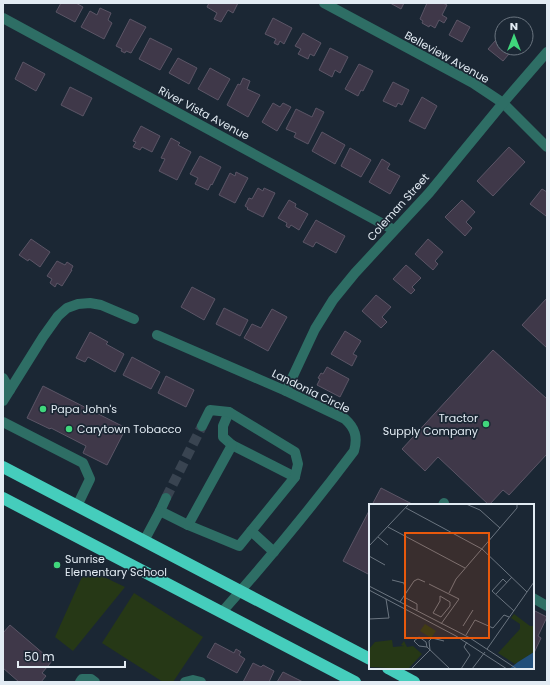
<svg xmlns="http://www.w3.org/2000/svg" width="550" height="685" font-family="Poppins,sans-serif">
<rect width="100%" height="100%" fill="#1b2734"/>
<g fill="#263816">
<polygon points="87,569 125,587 73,651 55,637 81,579"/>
<polygon points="134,593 203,637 173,682 163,682 102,643"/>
</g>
<g fill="#3f3849" stroke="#5b5566">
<polygon points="61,3 76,3 83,7 75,22 56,12"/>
<polygon points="209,3 238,3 233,13 228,10 221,22 214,19 217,13 207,7"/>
<polygon points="390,3 404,3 401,9"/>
<polygon points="427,3 443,3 447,5 442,15 447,18 444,23 439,20 435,28 430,25 429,27 422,23 423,21 420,19"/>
<polygon points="100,8 111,13 108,20 112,23 104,39 81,27 90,11 97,15"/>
<polygon points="273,18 292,28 284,44 280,41 278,45 274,43 276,39 265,34"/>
<polygon points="130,19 146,27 131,53 126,51 125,53 121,51 122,49 116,46"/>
<polygon points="457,20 470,27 462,42 449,35"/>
<polygon points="303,33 321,43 314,56 310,54 308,59 298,54 301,49 295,46"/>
<polygon points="502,33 502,48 514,48 503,61 488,49"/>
<polygon points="150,38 172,49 160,70 139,59"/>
<polygon points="330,48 348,57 340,73 335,70 332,77 319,70"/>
<polygon points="178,58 197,68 189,84 169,73"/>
<polygon points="23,62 45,74 36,91 15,79"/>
<polygon points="359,64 373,71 363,91 361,90 358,96 345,89"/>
<polygon points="210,68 230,79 218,100 198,89"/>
<polygon points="243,78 250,81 247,89 260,95 248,117 227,105 238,84 240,85"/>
<polygon points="393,82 409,90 402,105 398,103 396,107 383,101"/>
<polygon points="70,87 92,98 83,116 61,105"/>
<polygon points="422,97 437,106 425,129 409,121"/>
<polygon points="273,103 280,107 283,103 291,107 277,131 262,122"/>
<polygon points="316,108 324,112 308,144 294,137 296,133 286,129 296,109 312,117"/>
<polygon points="141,126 160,136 152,152 142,147 140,150 133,147 136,142 133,141"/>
<polygon points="322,132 345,145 335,164 312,151"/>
<polygon points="171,138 180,143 178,145 191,152 177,180 159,171 165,159 161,158"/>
<polygon points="509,147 525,162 493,196 477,181"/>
<polygon points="350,148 371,160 361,177 341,166"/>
<polygon points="200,156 221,167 212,185 211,184 208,190 195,184 198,178 190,174"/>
<polygon points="382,159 390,164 387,169 400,176 390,194 369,182"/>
<polygon points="236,172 248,178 235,203 219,195 230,173 235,176"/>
<polygon points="258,188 263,191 264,188 275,193 263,217 247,209 248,208 245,206 249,198 252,199"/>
<polygon points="542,189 547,192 547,215 546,216 530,204"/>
<polygon points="289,200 296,204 295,207 308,214 299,230 291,225 289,228 286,226 287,223 278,218"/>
<polygon points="462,200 475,212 466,222 472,228 465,236 445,217"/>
<polygon points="316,220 345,236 336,253 316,242 313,247 303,242"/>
<polygon points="31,239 50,252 40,267 29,259 28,261 19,255"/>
<polygon points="428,239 443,252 435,261 438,264 433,270 415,254"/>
<polygon points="57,261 65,265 67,262 73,266 71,270 72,270 62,286 57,283 55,287 50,283 52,279 47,276"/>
<polygon points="406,265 421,278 412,287 415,290 411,294 393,279"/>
<polygon points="192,287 215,299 204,320 181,307"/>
<polygon points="376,295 391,307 382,317 387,322 381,328 362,311"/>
<polygon points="547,298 547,348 522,325"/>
<polygon points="224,308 248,320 240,336 216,324"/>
<polygon points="272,309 287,317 268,351 244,338 252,324 261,328"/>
<polygon points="345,331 361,341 353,354 357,356 352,366 331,354"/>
<polygon points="90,332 108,342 106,344 124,354 115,372 88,357 85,362 76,358"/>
<polygon points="493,350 547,399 547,454 509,495 503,490 489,505 438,457 425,471 402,449"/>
<polygon points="132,357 160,372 151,389 123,375"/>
<polygon points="327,367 349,379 340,397 317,385 320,379 318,378 321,373 323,374"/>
<polygon points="166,376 194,390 186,407 158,393"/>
<polygon points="43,386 126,428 107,465 83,453 86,446 51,428 50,429 27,418"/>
<polygon points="381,488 414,505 372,505"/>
<polygon points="370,509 370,575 343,561"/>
<polygon points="533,610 547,617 538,636 541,638 533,655"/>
<polygon points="10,625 52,661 42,673 46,676 41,682 19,682 3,668 3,633"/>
<polygon points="215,643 234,653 236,649 241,652 239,655 245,659 237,673 207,657"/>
<polygon points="253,663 261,667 263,665 274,671 269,682 243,682"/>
<polygon points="283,672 303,682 277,682"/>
</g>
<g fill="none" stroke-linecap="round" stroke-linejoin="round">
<polyline stroke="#394451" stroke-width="10" stroke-dasharray="10 5" stroke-linecap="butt" points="166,498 202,426"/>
<g stroke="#2e6e65" stroke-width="10">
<polyline points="324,3 473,83 503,103 547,147"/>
<polyline points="3,18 394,230"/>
<path d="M 157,335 L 286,391 L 345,419 C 355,428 358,437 354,451 C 312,507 268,560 222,612"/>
<polyline points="3,378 10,390"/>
<polyline points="286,391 315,329 333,300 355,273 429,193 503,103 547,52"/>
<polyline points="3,401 43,337 58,316 67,308 78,304 90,303 101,305 134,319"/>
<polyline points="229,412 223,426 223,437 232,445 295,477"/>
<polyline points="3,422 83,463 90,479 77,506"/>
<polyline points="202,426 210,410 229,412 295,452 298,464 295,477 239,546 188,525 232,445"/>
<polyline points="443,505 444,503"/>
<polyline points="160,511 166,498"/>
<polyline points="251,531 274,552"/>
<polyline points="144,541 160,511 188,525"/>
<polyline points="533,598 547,606"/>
<polyline points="80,682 82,679 91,679 95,682"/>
<polyline points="185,682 193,680 201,682"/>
</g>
<g stroke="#45cdbc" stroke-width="12">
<polyline points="3,467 370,659"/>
<polyline points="3,498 355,682"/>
<polyline points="388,668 414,682"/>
</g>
</g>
<g fill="#40d77c" stroke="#1b2734" stroke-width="1.5">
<circle cx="43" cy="409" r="4"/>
<circle cx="486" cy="424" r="4"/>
<circle cx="69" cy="429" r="4"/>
<circle cx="57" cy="565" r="4"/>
</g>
<g text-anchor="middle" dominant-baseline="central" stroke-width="3.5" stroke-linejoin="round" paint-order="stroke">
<g font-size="11" fill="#e2ebf3" stroke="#1b2734">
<text transform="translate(447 57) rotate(29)">Belleview Avenue</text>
<text transform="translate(204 113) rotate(28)">River Vista Avenue</text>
<text transform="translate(398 207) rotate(-48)">Coleman Street</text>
<text transform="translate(311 391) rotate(26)">Landonia Circle</text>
</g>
<g font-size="11" fill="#e2ebf3" stroke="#1b2734" text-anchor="start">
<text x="51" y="409">Papa John's</text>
<text x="478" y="418" text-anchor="end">Tractor<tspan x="478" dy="13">Supply Company</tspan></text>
<text x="77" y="429">Carytown Tobacco</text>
<text x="65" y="559">Sunrise<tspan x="65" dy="13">Elementary School</tspan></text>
</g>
</g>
<g transform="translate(369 504)">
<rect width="165" height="165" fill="#1b2734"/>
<path d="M 145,110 L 161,122 L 165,122 L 165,148 L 146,160 L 129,149 L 151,125 L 151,120 L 142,114 ZM 56,120 L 67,127 L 62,134 L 51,127 ZM 23,136 L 24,143 L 35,142 L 32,141 L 35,137 L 38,143 L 44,142 L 53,150 L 39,165 L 1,163 L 0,145 L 6,138 Z" fill="#263816"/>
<path d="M 165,148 L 165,165 L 140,165 L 149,158 Z" fill="#214f7b"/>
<path fill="none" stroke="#6b7580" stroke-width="1" d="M 97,0 L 111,6 L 131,24M 37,4 L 113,45 L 158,88M 19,23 L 96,64M 9,33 L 19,41M 0,42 L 40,0M 0,52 L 16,61M 23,76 L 35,79 L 37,89M 138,79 L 134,75 L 123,87 L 145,107M 60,80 L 90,95 L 72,120M 0,82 L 101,134 L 148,165M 0,86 L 87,132 L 138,165M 80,89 L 87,75 L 148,4 L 148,0M 127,90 L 143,73M 71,92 L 71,97 L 64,109 L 72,113 L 81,102M 71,92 L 81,98 L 81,102M 35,93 L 48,100 L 48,106M 31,98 L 45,77 L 49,75 L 56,78M 0,115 L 20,114 L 17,95M 94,122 L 104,106M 97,131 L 106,116 L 124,124 L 135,111 L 140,113M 58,143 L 57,138 L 50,133 L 45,137 L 50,142 L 58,143 L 81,165M 118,145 L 165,78M 61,146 L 60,137 L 63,134 L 75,137M 42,165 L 61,146M 92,165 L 101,151 L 95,143 L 98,138M 103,165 L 116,148"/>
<path fill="#e8590c" fill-opacity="0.15" stroke="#e8590c" stroke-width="2" d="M 36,29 L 120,29 L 120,134 L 36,134 Z"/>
<rect width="165" height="165" fill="none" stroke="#e2ebf3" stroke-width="2"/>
</g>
<rect width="550" height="685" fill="none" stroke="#e2ebf3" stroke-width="8"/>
<g transform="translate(514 36)"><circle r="19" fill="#1b2734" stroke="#6b7580"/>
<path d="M0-3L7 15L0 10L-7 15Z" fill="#40d77c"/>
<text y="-6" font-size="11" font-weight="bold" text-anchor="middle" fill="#e2ebf3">N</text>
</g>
<path d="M18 661v6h107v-6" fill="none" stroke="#e2ebf3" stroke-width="2"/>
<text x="24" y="661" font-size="12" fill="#e2ebf3" stroke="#1b2734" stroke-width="3" paint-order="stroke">50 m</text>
</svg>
